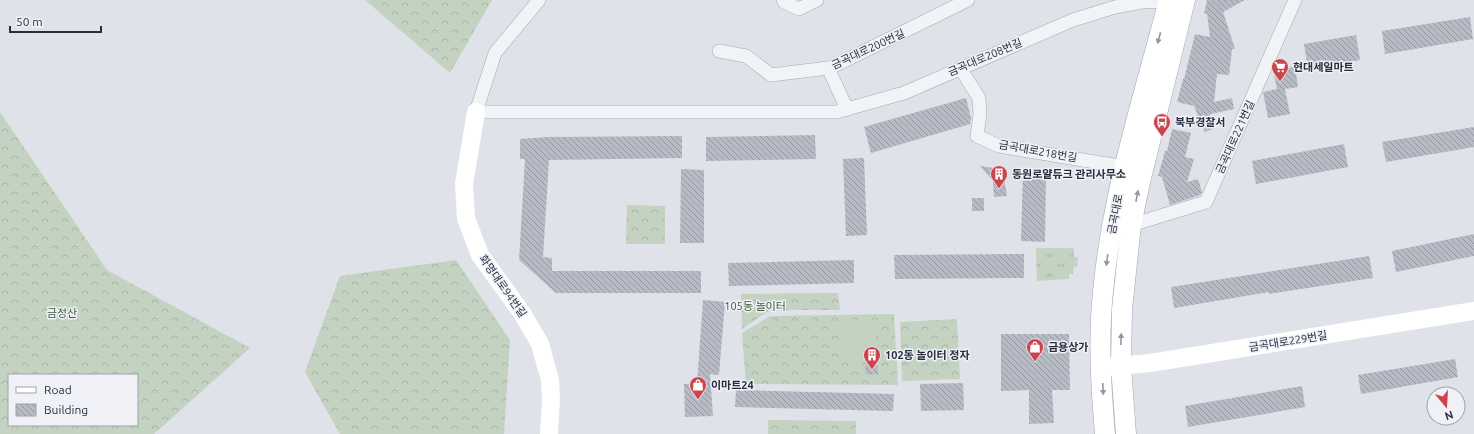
<svg xmlns="http://www.w3.org/2000/svg" width="1474" height="434" font-family="Ubuntu,'Noto Sans KR',sans-serif">
<defs>
<pattern id="grass-tufts" width="24" height="20" patternUnits="userSpaceOnUse"><rect width="24" height="20" fill="#c3d2c1"/><path d="M3 7l-1-3M5 7V3M7 7l1-3M15 17l-1-3M17 17v-4M19 17l1-3" fill="none" stroke="#a8b5a7"/></pattern>
<pattern id="forest-crowns" width="20" height="18" patternUnits="userSpaceOnUse"><rect width="20" height="18" fill="#c3d2c1"/><path d="M2 6a3 3 0 1 1 6 0M12 15a3 3 0 1 1 6 0" fill="none" stroke="#a8b5a7"/></pattern>
<pattern id="building-back-hatch" width="6" height="6" patternUnits="userSpaceOnUse"><rect width="6" height="6" fill="#b7bbc5"/><path d="M-1 5l2 2M0 0l6 6M5-1l2 2" fill="none" stroke="#9598a1"/></pattern>
</defs>
<rect width="100%" height="100%" fill="#e0e2e9"/>
<polygon fill="url(#grass-tufts)" points="1036,248 1074,248 1074,257 1078,257 1077,267 1074,266 1073,274 1069,274 1069,279 1037,281"/>
<g fill="url(#forest-crowns)" fill-rule="evenodd">
<polygon points="365,0 492,0 450,73"/>
<path d="M 0,112 L 107,270 L 250,348 L 154,434 L 0,434 ZM 9,375 L 137,375 L 137,425 L 9,425 Z"/>
<polygon points="627,205 665,206 665,244 626,244"/>
<polygon points="456,260 510,340 504,434 340,434 305,372 340,276"/>
<polygon points="838,293 840,310 770,310 742,329 741,294"/>
<polygon points="894,314 898,385 746,384 742,333 770,316"/>
<polygon points="957,319 960,379 902,381 900,322"/>
<polygon points="768,420 856,421 856,434 768,434"/>
</g>
<polygon fill="#c3d2c1" points="876,320 877,357 841,357 840,321"/>
<g fill="url(#building-back-hatch)">
<polygon points="1207,0 1245,0 1223,12 1235,49 1232,49 1229,75 1217,74 1214,102 1232,98 1234,109 1210,114 1215,128 1205,132 1194,106 1177,102 1183,79 1184,79 1195,34 1210,37 1207,13 1204,14"/>
<polygon points="1470,17 1473,39 1385,54 1382,31"/>
<polygon points="1356,35 1360,60 1308,68 1304,44"/>
<polygon points="1295,67 1298,87 1285,89 1290,114 1268,118 1263,92 1277,89 1273,70"/>
<polygon points="966,98 971,118 970,124 871,153 864,127"/>
<polygon points="1474,127 1474,147 1386,162 1382,142"/>
<polygon points="1172,129 1191,133 1185,157 1194,159 1187,182 1198,179 1202,192 1200,195 1170,205 1162,177 1158,176 1165,151 1167,151"/>
<polygon points="815,135 816,159 706,161 706,137"/>
<polygon points="682,136 682,158 549,160 543,257 552,258 552,271 701,271 701,293 556,293 519,260 525,159 520,159 520,139 548,137"/>
<polygon points="1344,144 1348,167 1256,184 1252,161"/>
<polygon points="864,158 867,235 846,236 843,159"/>
<polygon points="980,166 994,168 1004,178 1007,196 994,197 993,181"/>
<polygon points="681,169 704,170 704,243 680,243"/>
<polygon points="1023,172 1046,172 1045,242 1021,241"/>
<rect x="972" y="198" width="12" height="13"/>
<polygon points="1474,234 1474,256 1396,272 1392,251"/>
<polygon points="1024,254 1024,278 895,279 894,255"/>
<polygon points="1369,256 1373,278 1269,294 1269,292 1174,308 1171,287"/>
<polygon points="854,260 854,283 729,286 728,263"/>
<polygon points="703,300 725,302 719,375 710,374 713,416 685,417 684,384 697,383"/>
<polygon points="1001,334 1069,334 1070,390 1052,390 1054,423 1029,424 1029,390 1001,391"/>
<polygon points="1455,359 1458,377 1361,394 1358,375"/>
<polygon points="865,365 877,365 878,374 866,374"/>
<polygon points="963,383 964,410 921,411 920,384"/>
<polygon points="1302,386 1305,407 1188,427 1185,406"/>
<polygon points="736,390 894,394 893,411 735,407"/>
</g>
<g fill="none" stroke-linecap="round" stroke-linejoin="round">
<g stroke="#a5a8b3" stroke-width="14">
<g id="street">
<polyline points="539,0 495,53 476,112 837,112 847,109"/>
<polyline points="783,0 784,2 799,9 817,0"/>
<polyline points="719,51 746,56 771,75 828,68 832,67 968,0"/>
<polyline points="828,68 847,109 904,93 1073,20 1115,7 1142,2 1168,1"/>
<polyline points="960,68 979,98 980,114 977,136 999,146 1125,167"/>
<polyline points="1131,225 1206,202 1295,0"/>
</g>
</g>
<g stroke="#9fa5b4" stroke-width="21">
<g id="primary">
<path d="M 1105,434 C 1101,387 1098,339 1103,292 C 1112,193 1144,96 1169,0"/>
<polyline points="1126,434 1121,366 1122,309 1131,225 1140,182 1185,0"/>
</g>
</g>
<use href="#street" stroke="#f2f3f7" stroke-width="13"/>
<g stroke="#fff" stroke-width="18">
<polyline points="476,112 464,184 466,218 480,255 522,313 540,344 550,380 551,399 549,434"/>
<polyline points="1106,367 1150,363 1474,311"/>
</g>
<use href="#primary" stroke="#fff" stroke-width="20"/>
</g>
<defs><path id="oneway-solid" d="M-6-.8H1V-3.2L6.5 0L1 3.2V.8H-6Z"/></defs>
<g fill="#9496a0">
<use href="#oneway-solid" transform="translate(1159 38) rotate(105)"/>
<use href="#oneway-solid" transform="translate(1137 196) rotate(-79)"/>
<use href="#oneway-solid" transform="translate(1107 260) rotate(98)"/>
<use href="#oneway-solid" transform="translate(1121 339) rotate(-89)"/>
<use href="#oneway-solid" transform="translate(1103 389) rotate(88)"/>
</g>
<defs>
<g id="supermarket-pin" transform="scale(0.9)"><path d="M0 17L-7.5 6A9.5 9.5 0 1 1 7.5 6Z" fill="#cd454c" stroke="#eff1f6"/><path d="M-6-5.5h2.5l.6 2H6L4.5 2H-2.5L-4.4-4H-6ZM-1.5 3.2a1.3 1.3 0 1 0 .1 0ZM3 3.2a1.3 1.3 0 1 0 .1 0Z" fill="#fff"/></g>
<g id="bus-pin" transform="scale(0.9)"><path d="M0 17L-7.5 6A9.5 9.5 0 1 1 7.5 6Z" fill="#cd454c" stroke="#eff1f6"/><path d="M-5-6H5V4H4V6H2V4H-2V6H-4V4H-5ZM-3.5-4V0h7V-4ZM-3.5 1.2v1.5H-2V1.2ZM2 1.2v1.5H3.5V1.2Z" fill="#fff"/></g>
<g id="building-pin" transform="scale(0.9)"><path d="M0 17L-7.5 6A9.5 9.5 0 1 1 7.5 6Z" fill="#cd454c" stroke="#eff1f6"/><path d="M-4-6H4V6H1V3H-1V6H-4ZM-2.5-4.3h1.7v1.8h-1.7ZM.8-4.3h1.7v1.8H.8ZM-2.5-1h1.7V.8h-1.7ZM.8-1h1.7V.8H.8Z" fill="#fff"/></g>
<g id="shop-pin" transform="scale(0.9)"><path d="M0 17L-7.5 6A9.5 9.5 0 1 1 7.5 6Z" fill="#cd454c" stroke="#eff1f6"/><path d="M-5-2.5h2.3a2.7 3.5 0 0 1 5.4 0H5L5.5 6h-11ZM-1.5-2.5h3a1.5 2.3 0 0 0-3 0Z" fill="#fff"/></g>
</defs>
<g fill-rule="evenodd">
<use href="#supermarket-pin" x="1280" y="67"/>
<use href="#bus-pin" x="1162" y="122"/>
<use href="#building-pin" x="999" y="174"/>
<use href="#shop-pin" x="1035" y="347"/>
<use href="#building-pin" x="872" y="355"/>
<use href="#shop-pin" x="698" y="385"/>
</g>
<g text-anchor="middle" dominant-baseline="central" stroke-width="3" stroke-linejoin="round" paint-order="stroke">
<g font-size="11" fill="#282e40" stroke="#eff1f6">
<text transform="translate(868 49) rotate(-25)">금곡대로200번길</text>
<text transform="translate(985 57) rotate(-23)">금곡대로208번길</text>
<text transform="translate(1235 137) rotate(-66)">금곡대로221번길</text>
<text transform="translate(1038 151) rotate(10)">금곡대로218번길</text>
<text transform="translate(1115 214) rotate(-79)">금곡대로</text>
<text transform="translate(503 286) rotate(55)">화명대로94번길</text>
<text transform="translate(1288 341) rotate(-9)">금곡대로229번길</text>
</g>
<g font-size="11" font-weight="bold" fill="#282e40" stroke="#eff1f6" text-anchor="start">
<text x="1293" y="67">현대세일마트</text>
<text x="1175" y="122">북부경찰서</text>
<text x="1012" y="174">동원로얄듀크 관리사무소</text>
<text x="1048" y="347">금용상가</text>
<text x="885" y="355">102동 놀이터 정자</text>
<text x="711" y="385">이마트24</text>
</g>
<g font-size="11" fill="#395b36" stroke="#eff1f6">
<text x="755" y="306">105동 놀이터</text>
<text x="62" y="313">금정산</text>
</g>
</g>
<rect x="8" y="374" width="130" height="52" fill="#eff1f6" stroke="#9fa3ad"/>
<rect x="16" y="387" width="20" height="6" fill="#ffffff" stroke="#9fa3ad"/>
<text x="44" y="394" font-size="12" fill="#282e40">Road</text>
<rect x="16" y="404" width="20" height="12" fill="url(#building-back-hatch)" stroke="#9fa3ad"/>
<text x="44" y="414" font-size="12" fill="#282e40">Building</text>
<g transform="translate(1446 406) rotate(162)"><circle r="19" fill="#eff1f6" stroke="#9fa3ad"/>
<path d="M0-3L7 15L0 10L-7 15Z" fill="#cd454c"/>
<text y="-6" font-size="11" font-weight="bold" text-anchor="middle" fill="#282e40">N</text>
</g>
<path d="M10 26v6h91v-6" fill="none" stroke="#282e40" stroke-width="2"/>
<text x="16" y="26" font-size="12" fill="#282e40" stroke="#eff1f6" stroke-width="3" paint-order="stroke">50 m</text>
</svg>
